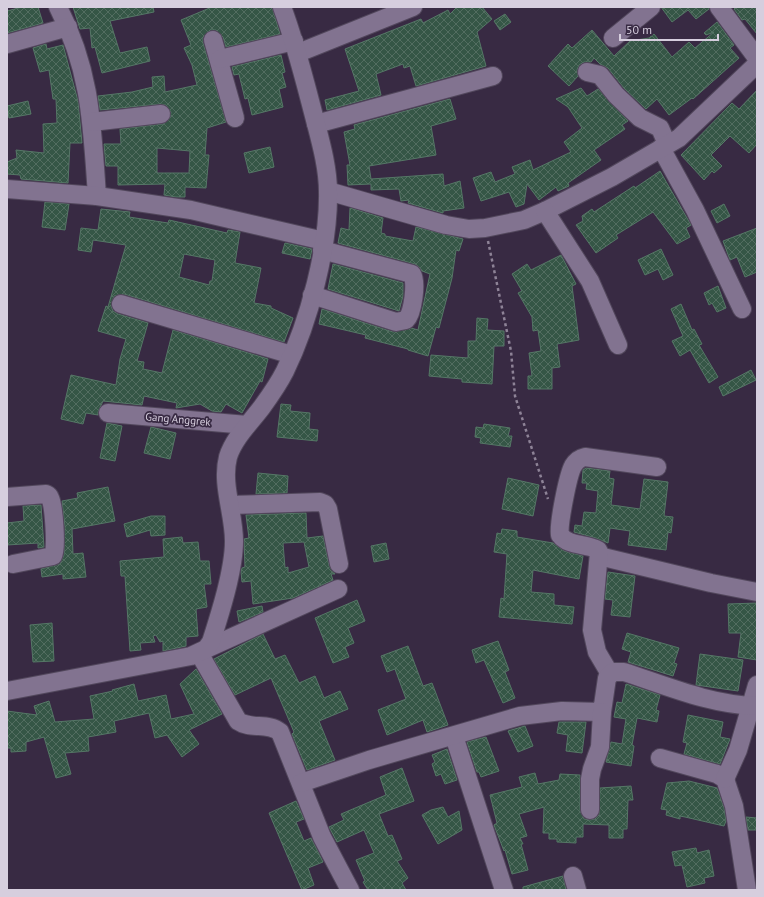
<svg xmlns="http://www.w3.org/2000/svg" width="764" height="897" font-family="'PT Sans',sans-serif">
<defs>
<pattern id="building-cross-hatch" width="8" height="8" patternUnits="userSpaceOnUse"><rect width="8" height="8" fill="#355646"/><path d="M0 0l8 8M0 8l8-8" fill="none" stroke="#526d60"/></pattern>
</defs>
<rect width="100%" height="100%" fill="#382a43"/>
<g fill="url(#building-cross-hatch)" stroke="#576" fill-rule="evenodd">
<polygon points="22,7 38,7 43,23 7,33 7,11"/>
<polygon points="73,7 153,7 154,12 110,21 120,53 147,47 150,61 102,73 95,47 92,48 90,28 80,29"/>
<path d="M 212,7 L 272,7 L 280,34 L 226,47 L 223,37 L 216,30 L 210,30 L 203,37 L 203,43 L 226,122 L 207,128 L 205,155 L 209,155 L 206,188 L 185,187 L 185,197 L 176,197 L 164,195 L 165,184 L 118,185 L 118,166 L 106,166 L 104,144 L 121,144 L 120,129 L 163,124 L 170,118 L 171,112 L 166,105 L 160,104 L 100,110 L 98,96 L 132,92 L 153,87 L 152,77 L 164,76 L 165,92 L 197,85 L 192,65 L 184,48 L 191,45 L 181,20 ZM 157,148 L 190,151 L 189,173 L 157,173 Z"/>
<polygon points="457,7 482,7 492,19 477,32 486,66 416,86 410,66 404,68 403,64 376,74 381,95 327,110 325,100 359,91 345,49 421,19 423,23 448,10 450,14"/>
<polygon points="661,7 709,7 709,9 696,19 688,10 672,22"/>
<polygon points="736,7 754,7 757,11 757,34 745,19 742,20 734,9"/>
<polygon points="505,14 511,22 500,30 494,21"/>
<polygon points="717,22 734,45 730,48 739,58 693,99 692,98 669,115 657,99 646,109 624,88 608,68 600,64 594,58 591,62 584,62 579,65 577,70 578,76 569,86 548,66 568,44 572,48 592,30 614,56 630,41 649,38 654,34 672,57 689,42 695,48 714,32 706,35 704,33"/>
<polygon points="46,44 47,49 63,45 78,101 82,143 70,143 68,183 21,179 20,175 7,174 7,162 17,158 16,150 44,153 43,124 57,123 56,99 53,99 49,70 40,72 33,48"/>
<polygon points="281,55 285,72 282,73 286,87 279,89 283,107 252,115 248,98 245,99 239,74 234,75 232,67"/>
<polygon points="581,88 587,96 598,89 628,121 622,125 625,129 594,150 601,160 568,183 569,186 558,191 556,187 539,200 527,184 524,204 516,207 509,192 481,201 473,178 491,172 495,182 515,174 512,167 530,160 533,170 571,152 564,142 582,128 568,107 556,99"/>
<polygon points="757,90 757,144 749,153 730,136 711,155 722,166 714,173 712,171 704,180 681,155 732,103 739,109"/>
<polygon points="450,99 456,119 431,126 436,155 369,166 371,179 443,174 444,186 460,181 464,208 443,211 443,213 408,203 409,200 401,201 399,189 371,190 371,184 348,185 347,165 350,165 344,132 355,129 354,125"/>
<polygon points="28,101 31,114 9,118 7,106"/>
<polygon points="270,147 274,167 249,173 244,153"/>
<polygon points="660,171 691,225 686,228 690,237 677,244 653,212 616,235 618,238 596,253 576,225 583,221 582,216 592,209 594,212 634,186 635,188"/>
<polygon points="45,202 69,204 65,230 42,227"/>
<polygon points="724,204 730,216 717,223 711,211"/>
<polygon points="350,208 383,218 381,233 385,234 385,236 413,241 416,227 463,239 459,251 456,250 452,278 439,328 436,327 428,356 408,350 408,349 365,338 366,335 319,324 322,309 393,332 411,328 418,330 430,274 422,271 415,264 338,243 341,228 349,230"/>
<path d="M 101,209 L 130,212 L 129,217 L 168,223 L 169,220 L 227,233 L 228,230 L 240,232 L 235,263 L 261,268 L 254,303 L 271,306 L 271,308 L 293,318 L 284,342 L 124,294 L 114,296 L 111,306 L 113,311 L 118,314 L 148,323 L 137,361 L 144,362 L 143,369 L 162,373 L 173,330 L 268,359 L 262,382 L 260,381 L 242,413 L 226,404 L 221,412 L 212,411 L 200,404 L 176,408 L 177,403 L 144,396 L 142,405 L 103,401 L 98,412 L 98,415 L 86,413 L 83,424 L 61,419 L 71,375 L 116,385 L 120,359 L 126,339 L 98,331 L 106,306 L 108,307 L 126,245 L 93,240 L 91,252 L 78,250 L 81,228 L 98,230 ZM 184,254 L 215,260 L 212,281 L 210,281 L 209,285 L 179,277 Z"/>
<polygon points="757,228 757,272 745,277 737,257 730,260 723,241"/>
<polygon points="285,243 312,249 310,259 282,253"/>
<polygon points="661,249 673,275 663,280 658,269 645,275 638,260"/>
<polygon points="561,255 576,284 572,286 579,340 557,344 560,367 552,368 552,389 528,389 528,376 532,376 529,353 541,351 538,330 533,331 532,317 518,293 522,291 512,274 527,264 531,270"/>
<polygon points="333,264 403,283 403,296 399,311 328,289"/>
<polygon points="718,286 726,308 717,312 712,303 709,305 704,293"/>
<polygon points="681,304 692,330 694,329 702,344 699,345 718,377 709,383 690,350 680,356 672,341 683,336 671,309"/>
<polygon points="477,318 488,319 487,330 504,331 504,346 494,346 492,384 462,382 462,379 429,376 431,355 468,358 468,341 476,341"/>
<polygon points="751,370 756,380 723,396 719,387"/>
<polygon points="281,404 291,405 290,411 310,413 309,429 318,430 317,441 277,437"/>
<polygon points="107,423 122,426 115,461 100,458"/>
<polygon points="484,424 510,428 508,436 512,436 510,447 480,443 481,438 475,437 476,427 483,428"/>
<polygon points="151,427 176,433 170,459 144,453"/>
<polygon points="586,468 610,471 609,478 614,479 611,505 619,506 640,509 644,479 668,482 664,516 673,517 671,533 668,532 666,550 628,545 630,531 610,528 608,543 596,538 574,532 575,525 582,526 584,512 596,513 598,491 586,489 587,483 582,483 583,470"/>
<polygon points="258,473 288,476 287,493 256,494"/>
<polygon points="508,478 539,485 533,516 502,509"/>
<polygon points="108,487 115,521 72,529 73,554 83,553 86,577 63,579 63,574 42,577 41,569 60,564 64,555 65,527 62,501 78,498 77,493"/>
<polygon points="41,505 44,547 38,548 38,543 7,545 7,523 24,521 23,506"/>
<path d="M 306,513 L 307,538 L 323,536 L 329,566 L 335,574 L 331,574 L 333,580 L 293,598 L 253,604 L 251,581 L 242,582 L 241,572 L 242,568 L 245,567 L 244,539 L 249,538 L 246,515 ZM 304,542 L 309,567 L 288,573 L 288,567 L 285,568 L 283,543 Z"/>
<polygon points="151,516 165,516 165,535 151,536 150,530 127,537 124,524"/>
<polygon points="502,529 517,531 517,537 553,543 564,551 583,556 579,579 533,570 531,592 554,594 554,605 574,607 572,624 499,617 501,598 504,599 507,554 494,552 497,533 501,534"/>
<polygon points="182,537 183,543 198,542 200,561 209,561 211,584 204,584 207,607 196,609 198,636 186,637 186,646 163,651 163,641 160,642 156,635 153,636 155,642 140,643 141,650 130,651 125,576 121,576 120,561 164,557 163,539"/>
<polygon points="386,543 389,559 374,562 371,546"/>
<polygon points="608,572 635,576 630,617 611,615 613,600 605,599"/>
<polygon points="357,600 365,621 348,628 354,643 345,647 349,657 333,663 315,618"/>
<polygon points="757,603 757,660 738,657 741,633 729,633 728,604"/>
<polygon points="262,606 263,612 239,622 237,611"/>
<polygon points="52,623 54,661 33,662 30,625"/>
<polygon points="627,633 679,648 674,663 677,664 673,676 628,662 631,652 622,649"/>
<polygon points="263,634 275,659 285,655 299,683 315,676 324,698 340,691 348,709 319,721 335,760 307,770 292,734 294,732 271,678 235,695 214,659"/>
<polygon points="498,641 509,670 505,672 515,698 503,703 484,660 476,663 472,650"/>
<polygon points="408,646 423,686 432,683 448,725 427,732 423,720 387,735 378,710 406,699 395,669 387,672 381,656"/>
<polygon points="700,654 743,660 738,691 696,685"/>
<polygon points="196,669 222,714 189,730 199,744 182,757 167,735 155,738 149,713 114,721 116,732 88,737 89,751 65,753 71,774 56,778 44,737 26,742 26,751 11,752 11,748 7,748 7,711 37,715 34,706 49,701 55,722 94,719 90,696 113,691 112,690 134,684 138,701 166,695 171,719 194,714 180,684"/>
<polygon points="626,684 660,695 656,710 659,711 657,722 637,718 632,745 634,746 631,766 606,762 611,742 622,744 626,719 614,717 617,702 622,703"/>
<polygon points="688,715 723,722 720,737 730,739 720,764 684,754 687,743 683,742"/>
<polygon points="559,722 586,722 582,753 566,751 568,735 557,733"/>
<polygon points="525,726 533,746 518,752 508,731"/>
<polygon points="486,737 499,771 481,777 479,772 477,772 467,742"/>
<polygon points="447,749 457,780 445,784 441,774 436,776 432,764 435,762 432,755"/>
<polygon points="402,768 414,801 379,814 388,836 392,835 402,859 397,861 408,878 402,883 406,890 368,890 363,882 365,881 356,860 374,853 364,830 337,842 329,827 344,820 341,814 386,795 380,777"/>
<polygon points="535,773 538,784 559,780 560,774 580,775 580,810 584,819 590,820 595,819 599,815 600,788 631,786 633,800 628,800 627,829 623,829 623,838 609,838 609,825 583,824 583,837 576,837 576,843 557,842 557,839 549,839 549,833 543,833 544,807 519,814 527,836 520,838 523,844 521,844 528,870 512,874 505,850 504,851 494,825 497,823 490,795 522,787 519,777"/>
<polygon points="689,781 717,788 724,808 726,821 724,826 685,817 680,816 680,819 666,815 667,810 661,809 667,783"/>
<polygon points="296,801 304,819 296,822 304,841 311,838 323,862 308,868 314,885 302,890 269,813"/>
<polygon points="443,807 448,817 459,811 462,830 438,844 422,815 431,810"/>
<polygon points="746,817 757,818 757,830 748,830"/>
<polygon points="696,848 697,853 709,850 714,876 704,878 705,883 687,887 682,865 675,866 672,852"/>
<polygon points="563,876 566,890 523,890 523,887"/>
</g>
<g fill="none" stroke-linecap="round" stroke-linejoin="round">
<g stroke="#52475c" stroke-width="20">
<g id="minor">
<path d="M 58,7 C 91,71 92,125 97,196"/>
<polyline points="719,7 757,58"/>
<polyline points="613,38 651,7"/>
<polyline points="213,40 235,118"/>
<polyline points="7,44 68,27"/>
<polyline points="298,53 413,7"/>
<polyline points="220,59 294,41"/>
<polyline points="587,72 600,75 616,95 640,118 660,128 667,144"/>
<polyline points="92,122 161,114"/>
<polyline points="316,124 493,76"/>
<polyline points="661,148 695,210 742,309"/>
<polyline points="7,189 97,196 191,210 324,241"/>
<polyline points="328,191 446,225 469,229 485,228 524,220 545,211 612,177 679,138 757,64"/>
<polyline points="545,211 590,281 618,345"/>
<path d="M 312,295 L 396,322 L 406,320 C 413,313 417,282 412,274 L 322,250"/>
<polyline points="121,304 292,355"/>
<polyline points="108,413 247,425"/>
<path d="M 7,497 L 46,494 C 48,495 49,495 50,498 C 54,506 57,549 53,556 L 13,564"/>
<polyline points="230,505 320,502 325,504 328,509 339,564"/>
<polyline points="599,556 711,583 757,592"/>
<polyline points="206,649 338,589"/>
<path d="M 199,653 L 238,721 C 251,730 268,722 280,732 L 322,837 L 350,890"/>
<path d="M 610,674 L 597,652 L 592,630 L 599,552 L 598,550 C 586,543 569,547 560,535 C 558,525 568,475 573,466 C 576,461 580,458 585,457 L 657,467"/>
<path d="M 7,691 L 191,656 L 206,649 L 211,642 C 220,614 234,570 234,541 C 234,513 221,484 228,457 C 234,438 250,423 262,407 C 270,396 279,383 285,371 C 309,322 329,246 328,192 C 328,168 321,143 315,120 C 305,82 296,44 282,7"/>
<polyline points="454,736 504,890"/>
<polyline points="660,758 717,774 725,779 734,806 747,890"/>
<polyline points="725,779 738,750 757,685"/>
<path d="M 301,783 L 369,760 L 520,716 L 562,711 L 602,712 L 607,678 L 613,672 L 624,672 C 667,686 711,705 757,706"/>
<polyline points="590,810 590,779 592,769 600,747 602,712"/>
<polyline points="573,876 577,890"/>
</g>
</g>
<polyline stroke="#8e8397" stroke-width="2.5" stroke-dasharray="3 3" stroke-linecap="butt" points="488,241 511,351 515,396 548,499"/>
<use href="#minor" stroke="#827390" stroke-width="18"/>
</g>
<g text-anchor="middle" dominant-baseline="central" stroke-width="3.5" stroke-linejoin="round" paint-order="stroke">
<g font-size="11" fill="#d6cede" stroke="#382a43">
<text transform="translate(178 419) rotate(5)">Gang Anggrek</text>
</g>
</g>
<rect width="764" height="897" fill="none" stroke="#d6cede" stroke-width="16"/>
<path d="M620 34v6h98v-6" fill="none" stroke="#d6cede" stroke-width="2"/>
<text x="626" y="34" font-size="12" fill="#d6cede" stroke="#382a43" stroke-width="3" paint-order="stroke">50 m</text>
</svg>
